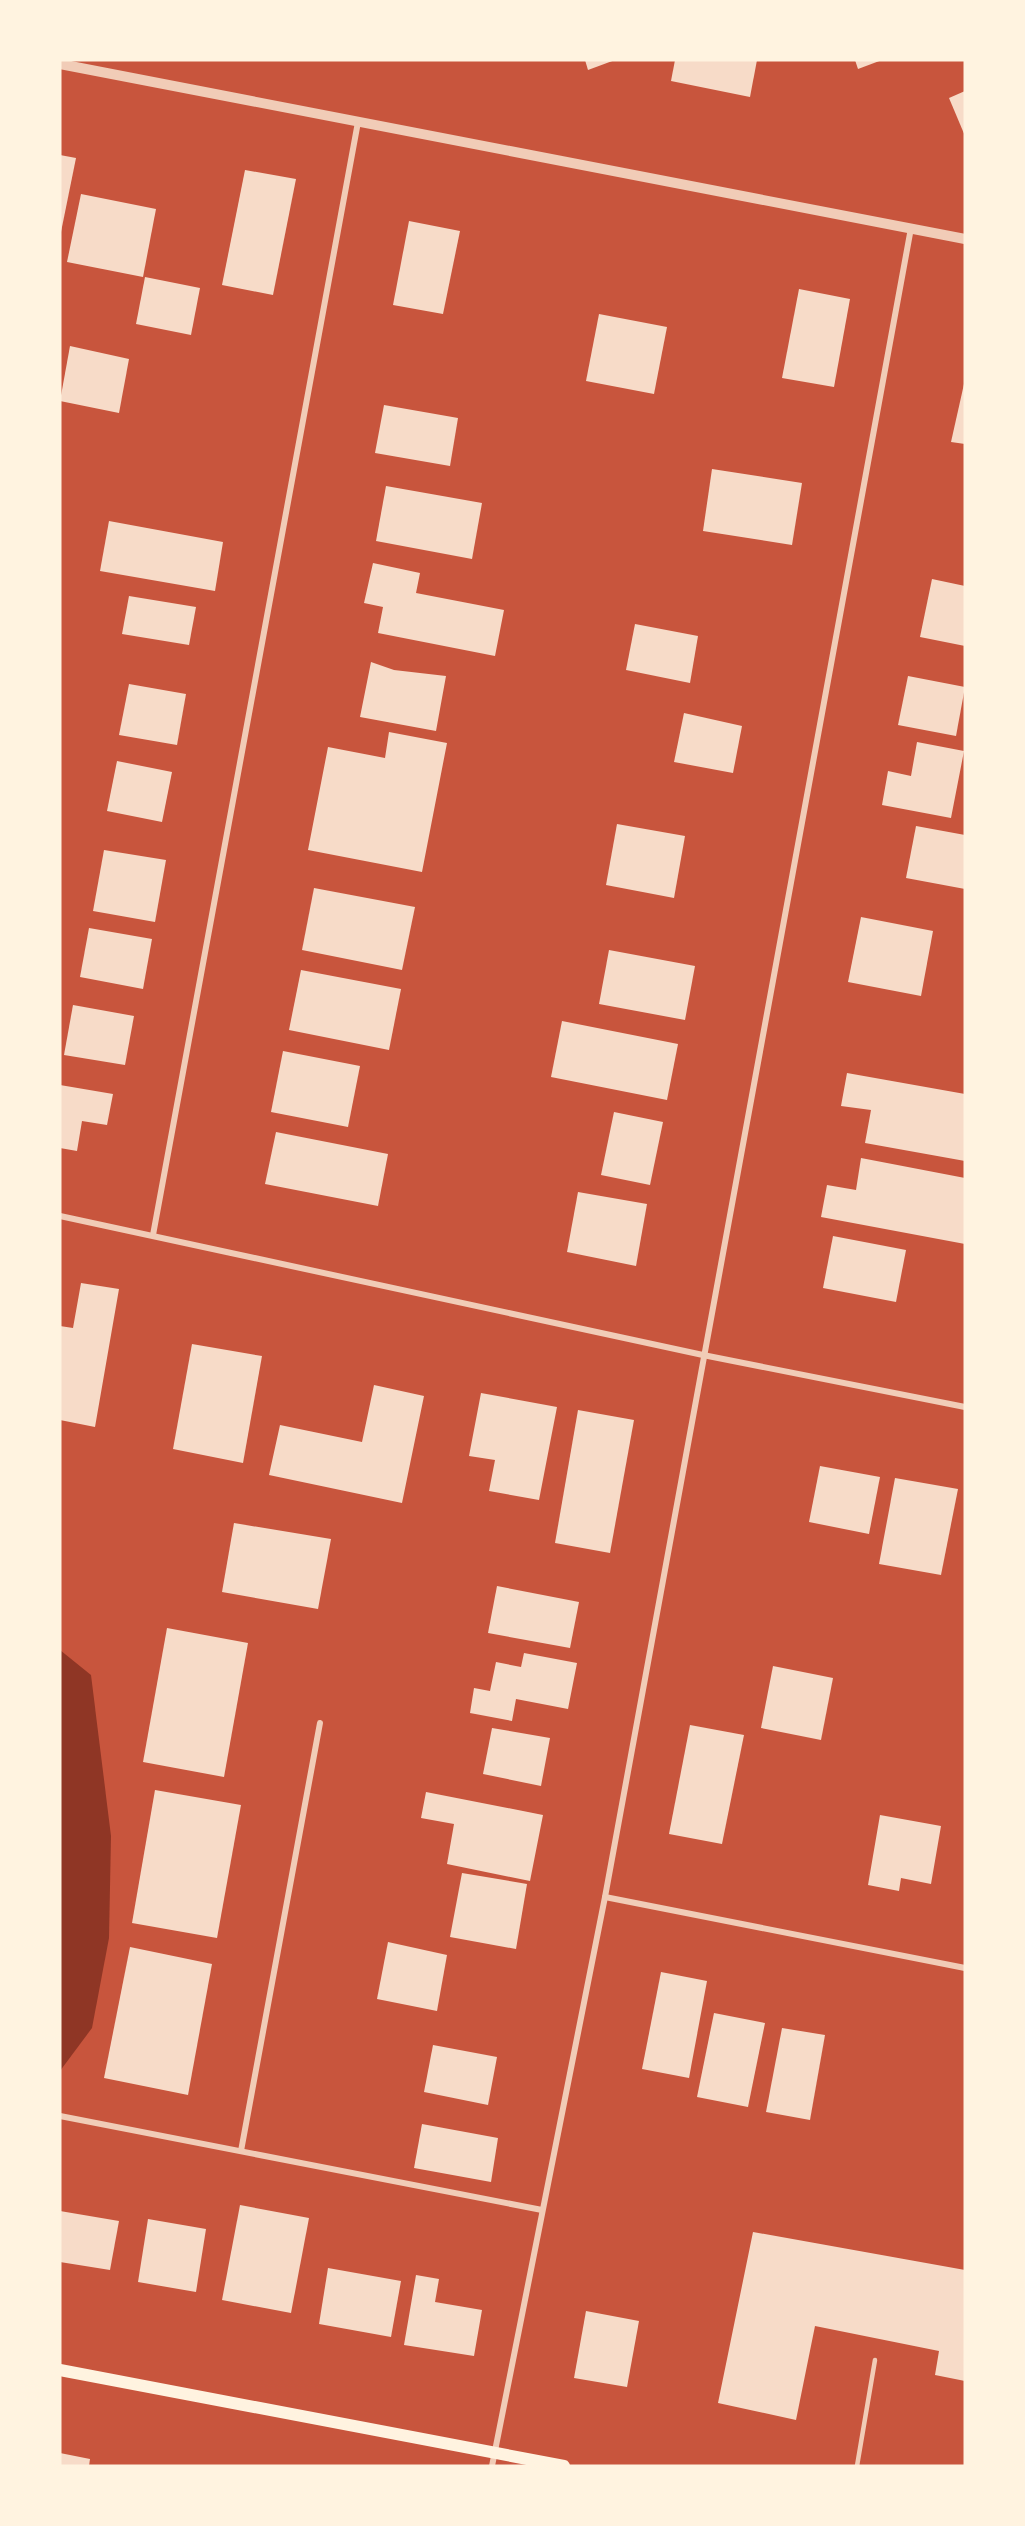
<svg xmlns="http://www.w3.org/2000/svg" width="1025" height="2526" font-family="Bitter,serif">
<rect width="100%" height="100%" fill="#c8553d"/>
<polygon fill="#8f3625" points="60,1650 91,1675 111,1836 109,1938 92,2028 60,2071"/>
<g fill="#f7dbc8">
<polygon points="585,60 615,60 588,70"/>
<polygon points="675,60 757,60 750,97 671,81"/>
<polygon points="855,60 882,60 858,69"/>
<polygon points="965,91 965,136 949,98"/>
<polygon points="60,155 76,158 61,232 60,232"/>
<polygon points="245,170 296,179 273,295 222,285"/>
<polygon points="81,194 156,209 143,277 67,262"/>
<polygon points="409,221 460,231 443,314 393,305"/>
<polygon points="145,277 200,288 191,335 136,324"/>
<polygon points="799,289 850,299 834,387 782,378"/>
<polygon points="599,314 667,327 654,394 586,381"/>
<polygon points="70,346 129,359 119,413 60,401"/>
<polygon points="964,384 965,384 965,444 951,442"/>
<polygon points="384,405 458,418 450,466 375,453"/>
<polygon points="712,469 802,483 792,545 703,531"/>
<polygon points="386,486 482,503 472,559 376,541"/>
<polygon points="109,521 223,542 215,591 100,571"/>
<polygon points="373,563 420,573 416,593 504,610 495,656 378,633 383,607 364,603"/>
<polygon points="932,579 965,586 965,646 920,637"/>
<polygon points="129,596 196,607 189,645 122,634"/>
<polygon points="635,624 698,636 690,683 626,670"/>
<polygon points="371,662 394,670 446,676 436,731 360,717"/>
<polygon points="908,676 965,687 956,736 898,725"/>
<polygon points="129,684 186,694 177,745 119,735"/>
<polygon points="684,713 742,726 733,773 674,762"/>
<polygon points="389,732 447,743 422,872 308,850 328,747 385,758"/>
<polygon points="917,742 964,751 951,818 882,805 888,771 911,776"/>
<polygon points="117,761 172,772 162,822 107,811"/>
<polygon points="617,824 685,836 674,898 606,885"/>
<polygon points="916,826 965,835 965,889 906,878"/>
<polygon points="104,850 166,860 155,922 93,911"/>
<polygon points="314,888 415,907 402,970 302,950"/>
<polygon points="861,917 933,931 921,996 848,982"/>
<polygon points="89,928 152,939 143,989 80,977"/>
<polygon points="609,950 695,966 685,1020 599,1004"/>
<polygon points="301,970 401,989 389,1050 289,1030"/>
<polygon points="73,1005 134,1016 125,1065 64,1055"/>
<polygon points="562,1021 678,1044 667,1100 551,1077"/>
<polygon points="283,1051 360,1066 348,1127 271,1112"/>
<polygon points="847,1073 965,1094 965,1161 865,1143 871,1110 841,1106"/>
<polygon points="60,1085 113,1094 107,1125 82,1121 77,1151 60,1148"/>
<polygon points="614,1112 663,1122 650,1185 601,1175"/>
<polygon points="276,1132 388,1154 378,1206 265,1184"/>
<polygon points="861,1158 965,1178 965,1244 821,1217 827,1185 856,1190"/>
<polygon points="578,1192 647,1204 636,1266 567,1252"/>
<polygon points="833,1236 906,1250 896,1302 823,1288"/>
<polygon points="81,1283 119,1289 95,1427 60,1420 60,1326 73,1328"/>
<polygon points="192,1344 262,1356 243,1463 173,1449"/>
<polygon points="374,1385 424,1396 402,1503 269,1475 280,1425 362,1442"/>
<polygon points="481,1393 557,1407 539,1500 489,1491 495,1460 469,1456"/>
<polygon points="578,1410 634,1420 610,1553 555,1543"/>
<polygon points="820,1466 880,1477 869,1534 809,1522"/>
<polygon points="895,1478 958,1489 941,1575 879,1564"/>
<polygon points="234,1523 331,1539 318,1609 222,1592"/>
<polygon points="497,1586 579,1602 570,1648 488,1633"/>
<polygon points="167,1628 248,1643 224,1777 143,1762"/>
<polygon points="524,1653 577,1663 568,1709 516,1699 512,1721 470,1713 474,1688 490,1691 496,1662 521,1667"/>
<polygon points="773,1666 833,1678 821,1740 761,1728"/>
<polygon points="690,1725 744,1735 722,1844 669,1834"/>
<polygon points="492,1728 550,1738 541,1786 483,1774"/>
<polygon points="155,1790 241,1805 217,1938 132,1923"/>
<polygon points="426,1792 543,1815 530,1881 447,1864 454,1824 421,1818"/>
<polygon points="880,1815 941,1826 931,1884 901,1878 899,1891 868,1885"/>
<polygon points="462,1873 527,1884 516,1949 450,1937"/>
<polygon points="388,1942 447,1955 437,2011 377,1999"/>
<polygon points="130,1947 212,1964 188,2095 104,2078"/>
<polygon points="661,1972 707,1981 689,2078 642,2069"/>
<polygon points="714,2013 765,2023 748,2107 697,2097"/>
<polygon points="782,2028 825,2035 810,2120 766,2112"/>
<polygon points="433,2045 497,2057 488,2105 424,2092"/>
<polygon points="422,2124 498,2138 491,2182 414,2168"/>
<polygon points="240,2205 309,2218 291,2313 222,2300"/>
<polygon points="60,2211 119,2221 110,2270 60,2262"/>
<polygon points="148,2219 206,2229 196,2292 138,2282"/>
<polygon points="753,2232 965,2270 965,2381 935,2375 939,2351 815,2326 796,2420 718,2403"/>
<polygon points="328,2268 401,2281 391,2337 319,2324"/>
<polygon points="416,2275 439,2279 435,2302 482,2310 474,2356 404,2345"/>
<polygon points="586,2311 639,2321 627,2387 574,2378"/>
<polygon points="60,2453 90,2459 89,2466 60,2466"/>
</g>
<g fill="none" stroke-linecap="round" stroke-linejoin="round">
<polyline stroke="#f1ccb7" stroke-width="4.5" points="857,2466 875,2360"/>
<g stroke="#f1ccb7" stroke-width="6">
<polyline points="60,1216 703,1355 965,1407"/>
<polyline points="153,1235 358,122"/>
<polyline points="605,1897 965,1968"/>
<polyline points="60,2116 542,2210"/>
<polyline points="241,2151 320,1723"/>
<polyline points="492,2466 605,1897 911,228"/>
</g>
<polyline stroke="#f1ccb7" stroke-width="10" points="60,64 965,239"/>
<polyline stroke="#fff3e0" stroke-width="12" points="60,2370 564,2466"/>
</g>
<rect width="1025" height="2526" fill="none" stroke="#fff3e0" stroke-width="123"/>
</svg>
